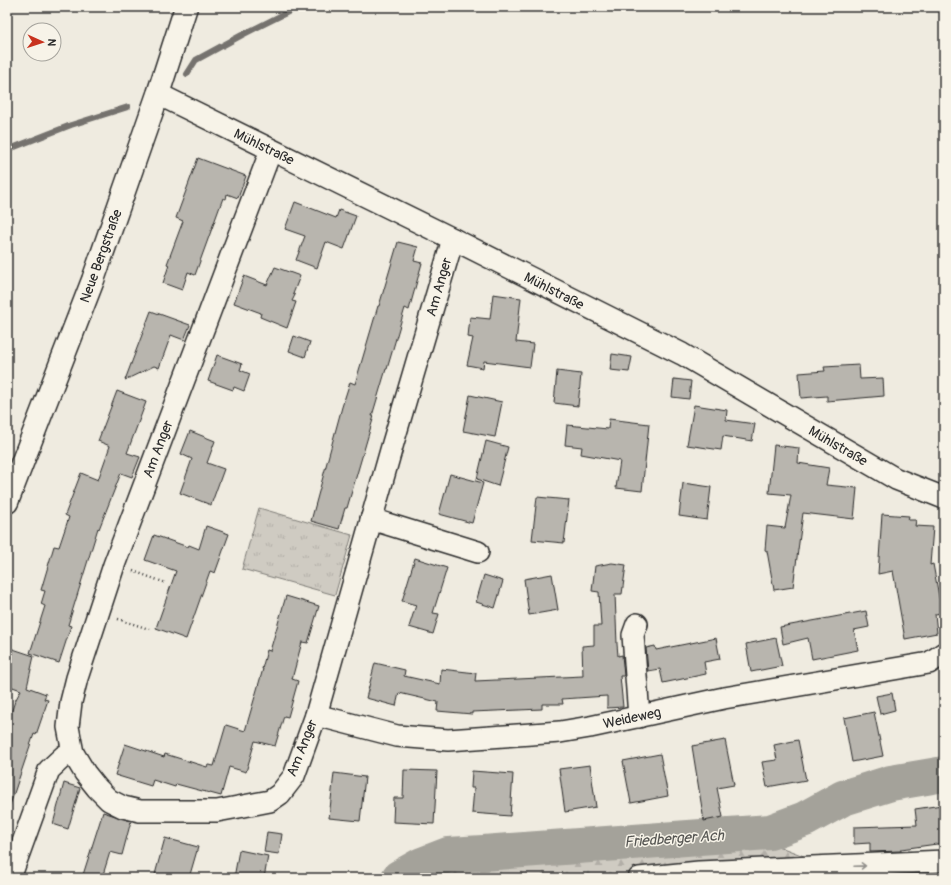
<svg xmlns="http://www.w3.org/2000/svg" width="951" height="885" font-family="Pangolin,sans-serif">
<defs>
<pattern id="grass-tufts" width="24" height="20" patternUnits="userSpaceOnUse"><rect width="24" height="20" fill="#cfcbc2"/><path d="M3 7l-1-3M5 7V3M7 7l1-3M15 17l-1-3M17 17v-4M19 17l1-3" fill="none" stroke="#b2aea7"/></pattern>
<pattern id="forest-firs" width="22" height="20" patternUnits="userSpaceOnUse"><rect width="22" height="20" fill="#cfcbc2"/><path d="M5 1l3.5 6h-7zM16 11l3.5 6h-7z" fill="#b2aea7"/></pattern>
</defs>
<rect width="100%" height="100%" fill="#efebe0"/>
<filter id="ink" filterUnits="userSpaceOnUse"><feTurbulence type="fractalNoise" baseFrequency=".025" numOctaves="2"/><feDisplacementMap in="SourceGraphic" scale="8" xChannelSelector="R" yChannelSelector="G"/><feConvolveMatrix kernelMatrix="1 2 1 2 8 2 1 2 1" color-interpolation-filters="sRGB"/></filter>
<g filter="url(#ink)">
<polygon fill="url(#grass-tufts)" stroke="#7d7b76" points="259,508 352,535 335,595 242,569"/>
<polygon fill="url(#forest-firs)" stroke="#7d7b76" points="749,835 861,878 422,878 452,864 508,856"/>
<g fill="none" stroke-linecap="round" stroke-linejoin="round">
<g stroke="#74726e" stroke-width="6">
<polyline points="187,74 196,60 242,35 298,7"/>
<polyline points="7,150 71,125 128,107"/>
</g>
<polyline stroke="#a4a29a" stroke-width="36" points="399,878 422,865 448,855 483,853 770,832 805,819 843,798 891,783 944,774"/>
</g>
<g fill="#b8b5ae" stroke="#2b2b2b">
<polygon points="198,158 246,176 238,198 227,194 226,199 223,198 195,275 188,272 182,290 163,283 169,265 167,264 183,221 176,218"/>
<polygon points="295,202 336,218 339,210 356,216 344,249 326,242 317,268 296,260 305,236 285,229"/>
<polygon points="398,242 418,247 414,261 422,263 409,310 405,308 387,369 386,369 372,416 374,416 347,508 345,508 339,529 311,521 342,407 350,382 355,384 378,306 379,306"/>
<polygon points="275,267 300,276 293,294 295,295 292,301 296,302 287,328 260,317 261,313 234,303 244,276 267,285"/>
<polygon points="493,294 521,298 516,342 533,344 530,367 484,361 483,368 467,365 473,338 468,337 470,317 490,319"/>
<polygon points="151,311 190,325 184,340 171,335 159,368 154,366 125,380"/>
<polygon points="294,336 310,342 305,357 289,351"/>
<polygon points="612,354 632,357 629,372 610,370"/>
<polygon points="217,355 242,364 240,370 250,374 244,391 234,387 233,390 208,381"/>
<polygon points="859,365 860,379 883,378 884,396 827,401 827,396 801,398 799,373 825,371 824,367"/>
<polygon points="557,371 581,374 578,406 554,403"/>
<polygon points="674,379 691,381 689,399 672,397"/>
<polygon points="117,391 146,402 127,453 140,457 132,477 121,473 99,529 98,528 68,625 71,626 59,663 30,653 45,606 41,604 45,591 41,590 54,546 59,547 69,517 65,515 81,473 98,480 110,446 98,441"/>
<polygon points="470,395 502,402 495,437 463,431"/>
<polygon points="694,405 727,410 726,420 755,424 752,441 723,436 721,450 687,445"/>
<polygon points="609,419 649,424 642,491 616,488 620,461 581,454 582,447 565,445 567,425 608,429"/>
<polygon points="190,431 215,441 207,463 224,469 211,505 180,493 192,459 181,454"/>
<polygon points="486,441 508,447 498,486 477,479"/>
<polygon points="774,445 799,448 798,463 829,468 826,485 857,488 854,519 803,513 793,587 774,590 767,551 765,550 767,526 785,528 791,495 769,493"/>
<polygon points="450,474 483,483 472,523 439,514"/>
<polygon points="683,483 711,487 707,520 679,516"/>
<polygon points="537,497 569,500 564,543 532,540"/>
<polygon points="882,514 909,516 908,520 916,520 915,526 933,527 930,565 933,564 942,613 935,614 937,633 905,639 893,571 878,574"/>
<polygon points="206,526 229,534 215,573 210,571 186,639 156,628 176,571 145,560 154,535 188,547 189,545 199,549"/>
<polygon points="415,558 447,568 433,613 439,614 433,634 409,627 416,605 402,601"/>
<polygon points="612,563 626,565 622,594 615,594 617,644 618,656 622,655 624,676 620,676 623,707 607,708 607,696 562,699 563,704 542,704 542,709 472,712 472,714 437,711 438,702 399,693 396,706 366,698 375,663 405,670 404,676 440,684 441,669 476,673 475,681 583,676 582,646 594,645 594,626 601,626 599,592 592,591 595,566"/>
<polygon points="552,574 558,610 529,615 524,579"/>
<polygon points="484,575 503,581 495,608 476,602"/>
<polygon points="286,596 319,606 308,643 302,642 292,679 298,681 288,717 284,716 275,746 255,741 246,772 229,767 221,796 176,784 175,787 153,780 151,786 115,775 125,744 164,757 165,754 207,767 208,765 214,766 226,725 245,731 263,669 262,669 267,650 270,651"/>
<polygon points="866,611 869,627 854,630 858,650 812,659 808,638 783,644 780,627"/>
<polygon points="716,638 720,659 704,662 706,674 663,683 660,669 648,671 646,648 655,646 656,650"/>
<polygon points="776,638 782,666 751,672 746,644"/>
<polygon points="7,647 34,656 27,687 46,694 44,699 48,700 36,735 34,734 10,805 7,805 7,725 15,701 21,690 7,685"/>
<polygon points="892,693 895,710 880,714 876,696"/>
<polygon points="874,712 883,756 852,762 844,718"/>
<polygon points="725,740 734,785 717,788 723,817 704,821 692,746"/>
<polygon points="798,740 806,780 767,787 762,762 777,760 774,745"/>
<polygon points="660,754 668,796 631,803 623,761"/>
<polygon points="590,765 596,807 565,812 559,769"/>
<polygon points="404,770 437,771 434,824 393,822 394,798 403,798"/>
<polygon points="472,771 513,774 510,816 472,813 474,788 471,788"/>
<polygon points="334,773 365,777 360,821 329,818"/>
<polygon points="64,783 80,788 68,829 53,824"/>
<polygon points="942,805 944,816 944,843 901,849 901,851 870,852 870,843 854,844 854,827 917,825 915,809"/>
<polygon points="103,812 131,821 122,855 110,852 102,878 82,878"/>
<polygon points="267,832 282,834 279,854 264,852"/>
<polygon points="165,838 198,847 189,878 154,878"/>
<polygon points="239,850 268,856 264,878 234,878"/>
</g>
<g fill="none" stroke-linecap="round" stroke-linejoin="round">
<g stroke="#2b2b2b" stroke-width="24">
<g id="minor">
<polyline points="158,94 453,239 682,354 896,479 944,498"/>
<polyline points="271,150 114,565 77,678 71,702 68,727 73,753 85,773 97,788 109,800 123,807 140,811 217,811 270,801 280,794 294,776 316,715 393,443 453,239"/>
<polyline points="371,519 478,552"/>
<polyline points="637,624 633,635 639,717"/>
<polyline points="316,715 397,736 422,738 448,740 560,732 590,727 724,698 929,663 944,653"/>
<polyline points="10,878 49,770 64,756 73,753"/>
<polyline points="639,878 699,872 944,861"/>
</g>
</g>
<g stroke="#2b2b2b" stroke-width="25">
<polyline id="major" points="7,502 93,280 158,94 186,7"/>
</g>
<g stroke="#2b2b2b" stroke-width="2.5" stroke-dasharray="1 3" stroke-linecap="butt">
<polyline points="133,571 166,583"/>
<polyline points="118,619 149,629"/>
</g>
<use href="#minor" stroke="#f7f3e8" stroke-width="21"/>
<use href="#major" stroke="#f7f3e8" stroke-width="22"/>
</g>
<defs><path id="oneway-shaft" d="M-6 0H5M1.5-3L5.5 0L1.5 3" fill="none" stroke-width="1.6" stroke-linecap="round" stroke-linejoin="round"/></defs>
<use stroke="#918f8a" href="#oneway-shaft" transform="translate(860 866) rotate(-2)"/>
</g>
<g text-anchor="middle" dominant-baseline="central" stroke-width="3" stroke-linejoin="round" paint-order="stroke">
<g font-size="14" fill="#2b2b2b" stroke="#f7f3e8">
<text transform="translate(264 147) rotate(26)">Mühlstraße</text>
<text transform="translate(101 256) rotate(-70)">Neue Bergstraße</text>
<text transform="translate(439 287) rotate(-74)">Am Anger</text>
<text transform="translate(554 291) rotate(27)">Mühlstraße</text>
<text transform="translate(838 446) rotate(30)">Mühlstraße</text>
<text transform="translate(158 449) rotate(-69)">Am Anger</text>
<text transform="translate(632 718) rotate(-12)">Weideweg</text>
<text transform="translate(302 748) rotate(-68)">Am Anger</text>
</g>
<g font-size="15" font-style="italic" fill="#555552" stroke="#f7f3e8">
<text transform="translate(674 839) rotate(-4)">Friedberger Ach</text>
</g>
</g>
<rect width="951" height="885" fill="none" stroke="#f7f3e8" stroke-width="24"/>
<rect x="12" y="12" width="927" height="861" fill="none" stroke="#2b2b2b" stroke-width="1.5" filter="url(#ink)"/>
<g transform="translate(42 42) rotate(93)"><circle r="19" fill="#f7f3e8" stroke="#a5a39c"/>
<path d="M0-3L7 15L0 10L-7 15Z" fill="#c8321e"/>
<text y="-6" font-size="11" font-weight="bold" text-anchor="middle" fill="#2b2b2b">N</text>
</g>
</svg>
